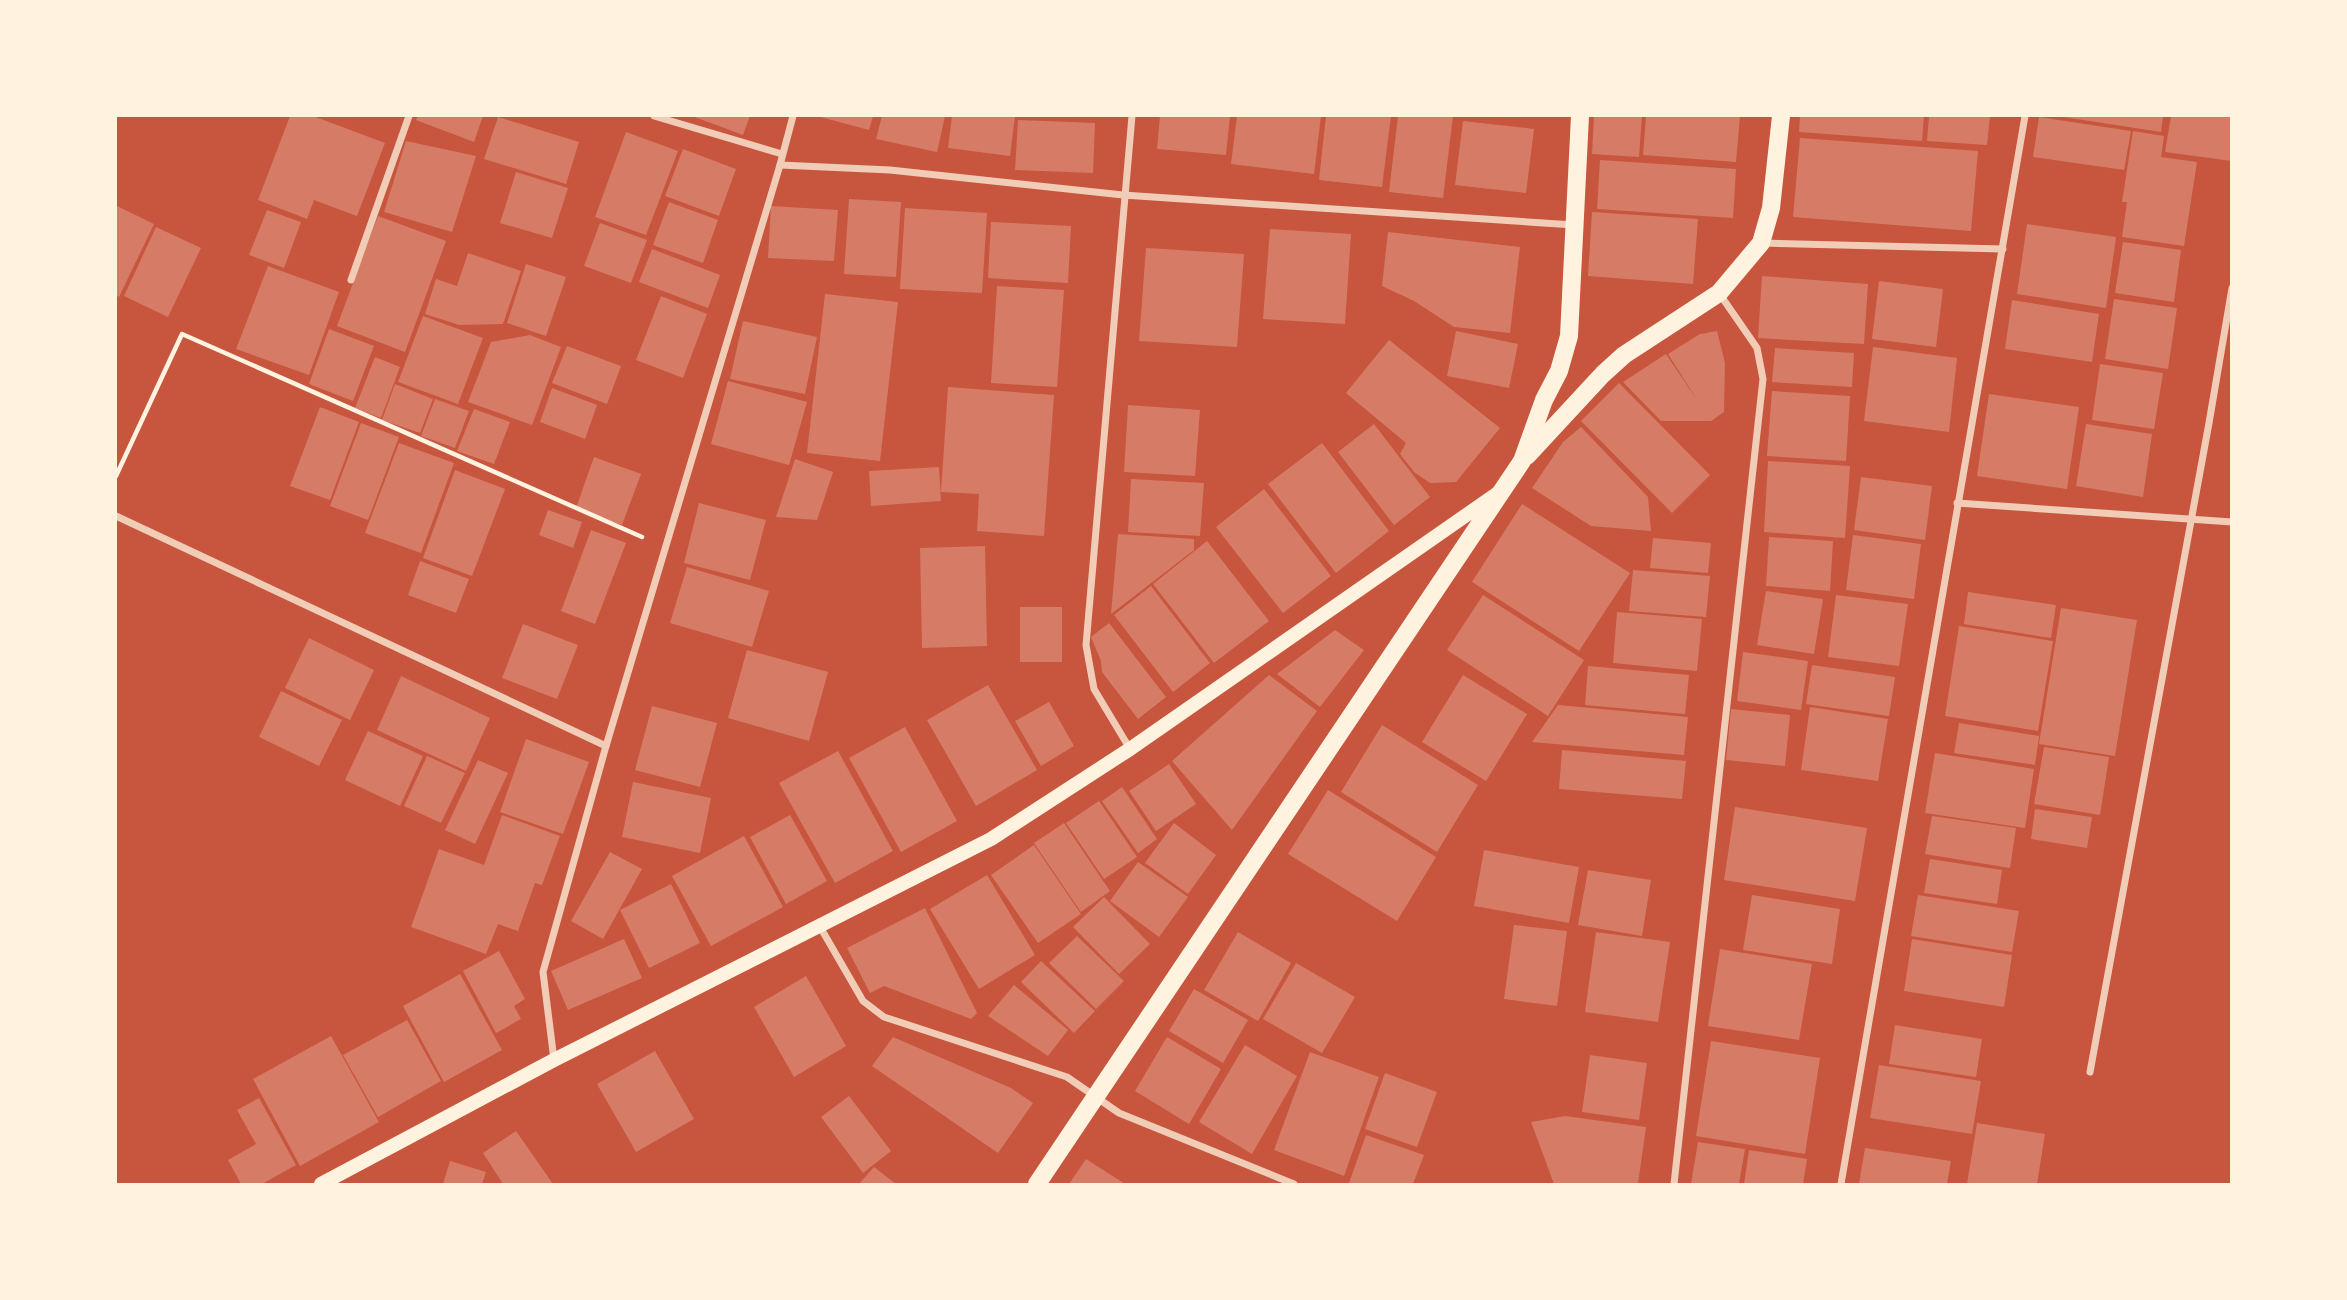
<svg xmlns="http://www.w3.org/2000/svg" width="2347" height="1300" font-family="Signika,sans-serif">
<rect width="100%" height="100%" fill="#c8553d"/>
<g fill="#d67c66">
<polygon points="290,116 313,116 385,143 357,216 314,200 307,219 258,200"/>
<polygon points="418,116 483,116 474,142 416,120"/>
<polygon points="692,116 750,116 743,135"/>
<polygon points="817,116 873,116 869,130"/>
<polygon points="882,116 945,116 937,152 876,139"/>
<polygon points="952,116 1015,116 1010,156 948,148"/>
<polygon points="1160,116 1230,116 1226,155 1157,149"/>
<polygon points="1237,116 1321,116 1314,174 1231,164"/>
<polygon points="1326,116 1391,116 1382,187 1319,180"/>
<polygon points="1398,116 1453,116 1443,198 1389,192"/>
<polygon points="1594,116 1642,116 1639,157 1592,154"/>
<polygon points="1646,116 1740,116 1736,162 1643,155"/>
<polygon points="1800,116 1924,116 1922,141 1799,132"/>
<polygon points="1929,116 1990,116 1987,145 1927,141"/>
<polygon points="2057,116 2163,116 2161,132"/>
<polygon points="2171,116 2232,116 2232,161 2165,152"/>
<polygon points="498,117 579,142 566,184 484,159"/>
<polygon points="2039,117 2131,131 2124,170 2033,157"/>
<polygon points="1018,120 1095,123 1093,173 1015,170"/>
<polygon points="1463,121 1534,129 1526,193 1455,185"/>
<polygon points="2133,131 2164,136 2161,157 2197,162 2184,246 2122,237 2127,202 2122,202"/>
<polygon points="626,132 678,151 646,235 595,217"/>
<polygon points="1800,138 1978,151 1971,231 1793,217"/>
<polygon points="406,141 476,156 452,232 384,212"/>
<polygon points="683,149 736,169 719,216 665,196"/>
<polygon points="1600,160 1736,169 1733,218 1597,209"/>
<polygon points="516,172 568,188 552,238 500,223"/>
<polygon points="849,199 901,202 896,277 844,274"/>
<polygon points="669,202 718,220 703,263 653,245"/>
<polygon points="117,206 154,224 119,297 116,295"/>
<polygon points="771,206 838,210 834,261 768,258"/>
<polygon points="905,208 987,213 982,293 900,289"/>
<polygon points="267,210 301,222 284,268 249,255"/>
<polygon points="1592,212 1698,219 1693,284 1588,276"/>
<polygon points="378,216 446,241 405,352 337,326"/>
<polygon points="991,222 1071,226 1068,283 988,278"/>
<polygon points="600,223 647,240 631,283 584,266"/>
<polygon points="2027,224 2116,237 2106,308 2017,294"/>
<polygon points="156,227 201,248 168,317 124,296"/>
<polygon points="1270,229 1351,234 1345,324 1263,319"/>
<polygon points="1388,232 1520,247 1510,333 1454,327 1414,301 1382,286"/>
<polygon points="2123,242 2181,250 2174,302 2115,293"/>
<polygon points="1146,248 1244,254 1237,347 1139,341"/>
<polygon points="652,249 720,275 708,308 639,282"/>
<polygon points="468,253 521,271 503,324 459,325 425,314 436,279 457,286"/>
<polygon points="526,264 566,277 546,336 507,323"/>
<polygon points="268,266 339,292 309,375 236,349"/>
<polygon points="1762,276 1868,284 1864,344 1758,338"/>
<polygon points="1879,281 1943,289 1936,347 1872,339"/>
<polygon points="997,286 1064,290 1057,387 991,383"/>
<polygon points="825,294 898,302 880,461 807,453"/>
<polygon points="661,296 707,314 683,378 636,360"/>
<polygon points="2114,299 2177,308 2168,369 2105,359"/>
<polygon points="2012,300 2099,314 2092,362 2005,349"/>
<polygon points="423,316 483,338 458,404 398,382"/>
<polygon points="743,321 817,337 805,394 730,379"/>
<polygon points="329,329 374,346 353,401 309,384"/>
<polygon points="1456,331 1518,344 1509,388 1447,376"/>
<polygon points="1717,331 1725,363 1724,412 1711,421 1661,421 1623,382 1666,354 1699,403 1668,354 1700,334"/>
<polygon points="530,335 561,347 532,425 468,402 491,342"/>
<polygon points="1389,340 1500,428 1456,482 1430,483 1414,472 1400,454 1406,443 1346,393"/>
<polygon points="567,346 621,366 607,404 552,383"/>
<polygon points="1873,347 1957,358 1949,432 1864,421"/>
<polygon points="1775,348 1854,353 1852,387 1772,382"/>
<polygon points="375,357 400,367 381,418 355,408"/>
<polygon points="2100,364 2163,373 2154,429 2092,420"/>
<polygon points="728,381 807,402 789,465 711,444"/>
<polygon points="1619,383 1710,475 1672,513 1581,421"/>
<polygon points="395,384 433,399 420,433 382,420"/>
<polygon points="948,387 1054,395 1044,536 977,531 979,494 941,492"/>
<polygon points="552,388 597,405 585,439 540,422"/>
<polygon points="1772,391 1850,396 1846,461 1767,456"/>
<polygon points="1989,394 2079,407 2067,489 1977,476"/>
<polygon points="435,399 469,411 455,448 421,436"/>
<polygon points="1128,405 1200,410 1195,476 1124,472"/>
<polygon points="320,407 359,422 330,500 290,486"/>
<polygon points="474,409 510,422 494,464 457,451"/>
<polygon points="361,423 399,437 368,520 330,506"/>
<polygon points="1374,424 1430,497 1394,525 1338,452"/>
<polygon points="2086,424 2152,434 2143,497 2076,486"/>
<polygon points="1581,427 1648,497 1651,531 1591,526 1532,488 1563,442"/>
<polygon points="399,443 454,463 421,553 365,533"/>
<polygon points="1322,443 1389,531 1336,573 1268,484"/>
<polygon points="594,457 641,474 622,525 576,508"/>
<polygon points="795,459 833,472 817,520 776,517"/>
<polygon points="1768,461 1850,466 1845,538 1764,532"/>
<polygon points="939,467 941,501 871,506 869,471"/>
<polygon points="455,470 505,489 472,576 423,558"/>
<polygon points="1861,477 1932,486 1925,540 1854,530"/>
<polygon points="1131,479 1204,483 1200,536 1128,532"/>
<polygon points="1264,489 1331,576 1283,613 1216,527"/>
<polygon points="699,503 766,520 750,580 684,563"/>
<polygon points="1522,504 1630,573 1579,651 1472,582"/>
<polygon points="548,510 582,522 573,548 539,535"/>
<polygon points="591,530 626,543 595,624 561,611"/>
<polygon points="1118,534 1194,539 1194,550 1111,614"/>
<polygon points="1853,535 1921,544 1914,599 1846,590"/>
<polygon points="1769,537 1833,541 1830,591 1766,586"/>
<polygon points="1653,538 1711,543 1708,573 1650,568"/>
<polygon points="1207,541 1269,621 1214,663 1153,584"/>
<polygon points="985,546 987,646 922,648 920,548"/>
<polygon points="420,561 469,579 456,613 408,595"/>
<polygon points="687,567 769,591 752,647 670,623"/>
<polygon points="1633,570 1710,576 1706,617 1629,611"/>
<polygon points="1151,586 1210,663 1173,692 1114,615"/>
<polygon points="1766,591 1823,599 1814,654 1757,645"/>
<polygon points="1968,592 2056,605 2051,638 1964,624"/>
<polygon points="1483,595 1584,660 1548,716 1447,650"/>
<polygon points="1836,595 1908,604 1899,666 1828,657"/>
<rect x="1020" y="607" width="42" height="55"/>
<polygon points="2061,608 2137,620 2115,756 2039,744"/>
<polygon points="1617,612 1702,619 1697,671 1613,663"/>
<polygon points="1109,623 1166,697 1138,719 1102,672 1101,661 1091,637"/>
<polygon points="523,624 578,645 557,699 502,678"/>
<polygon points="1959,626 2053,641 2038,731 1945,716"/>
<polygon points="1335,630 1364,650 1320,707 1277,674"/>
<polygon points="309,638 374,670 350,720 285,688"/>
<polygon points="747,650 828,672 809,741 728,718"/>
<polygon points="1743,652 1808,661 1801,710 1737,701"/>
<polygon points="1812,665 1895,677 1889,716 1806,704"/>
<polygon points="1588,666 1689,675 1685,714 1585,705"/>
<polygon points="1269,675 1317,711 1232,830 1172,761"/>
<polygon points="1463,675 1527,714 1486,781 1422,742"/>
<polygon points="401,676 490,718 466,771 377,730"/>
<polygon points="988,685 1037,770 976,806 927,720"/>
<polygon points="281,691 342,720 319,766 259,737"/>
<polygon points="1049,702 1074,746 1041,766 1015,721"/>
<polygon points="1558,705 1688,717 1684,755 1532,742"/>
<polygon points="652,706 717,723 700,787 635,770"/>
<polygon points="1810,707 1888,719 1878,781 1801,770"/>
<polygon points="1731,709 1790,715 1785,766 1726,760"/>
<polygon points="1959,723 2039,736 2035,765 1954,753"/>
<polygon points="1382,725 1478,785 1437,852 1341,792"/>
<polygon points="905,727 957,821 901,852 849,758"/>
<polygon points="368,731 423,756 400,806 345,780"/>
<polygon points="526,739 589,762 563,834 500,812"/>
<polygon points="2044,747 2109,757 2100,815 2034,804"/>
<polygon points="1562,750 1686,761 1682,799 1559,789"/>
<polygon points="838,751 893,851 835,883 779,783"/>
<polygon points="1935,753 2034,769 2025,828 1925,813"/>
<polygon points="427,756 465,773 441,823 404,806"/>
<polygon points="478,760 508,773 475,844 445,830"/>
<polygon points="1169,764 1196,804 1156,831 1129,791"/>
<polygon points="633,782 711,798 700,853 622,837"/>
<polygon points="1122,787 1157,839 1138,853 1102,801"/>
<polygon points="1328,790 1436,857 1397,921 1288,854"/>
<polygon points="1099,801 1137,857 1104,879 1066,823"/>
<polygon points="1735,807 1867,828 1855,901 1724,880"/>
<polygon points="2035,809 2092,817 2087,848 2031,839"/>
<polygon points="502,815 560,836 542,885 535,883 518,931 498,924 486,954 411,927 439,849 484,865"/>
<polygon points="790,815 827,881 786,904 750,837"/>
<polygon points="1932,816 2016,828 2010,868 1925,854"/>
<polygon points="1064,823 1110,891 1081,912 1034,843"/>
<polygon points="1174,823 1216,855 1188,894 1145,863"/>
<polygon points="744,836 783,907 711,946 672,876"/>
<polygon points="1034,845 1081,914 1038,943 991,875"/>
<polygon points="1484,850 1579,867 1569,923 1474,906"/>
<polygon points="610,852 642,869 603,939 571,921"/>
<polygon points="1930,859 2002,870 1997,904 1924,893"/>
<polygon points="1138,862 1188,897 1159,937 1110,901"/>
<polygon points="1588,870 1651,880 1642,936 1578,925"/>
<polygon points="987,875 1035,955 979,989 930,909"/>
<polygon points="671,884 700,943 649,968 620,910"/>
<polygon points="1752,895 1840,909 1832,964 1743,950"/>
<polygon points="1918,895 2019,911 2012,952 1911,936"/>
<polygon points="1104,897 1150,944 1119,974 1073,927"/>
<polygon points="925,908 977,1013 971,1019 884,986 870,993 847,948"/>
<polygon points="1514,925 1567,931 1557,1006 1504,999"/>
<polygon points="1238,932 1291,963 1258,1021 1204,990"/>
<polygon points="1596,932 1670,942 1658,1022 1585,1012"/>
<polygon points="1077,936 1124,981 1096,1009 1049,963"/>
<polygon points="624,939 642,978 568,1010 551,971"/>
<polygon points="1912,939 2012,955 2004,1007 1904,991"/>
<polygon points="1720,949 1812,964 1799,1040 1708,1026"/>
<polygon points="499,951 525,999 514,1006 521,1019 496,1033 463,971"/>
<polygon points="1041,961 1095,1011 1074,1033 1021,982"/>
<polygon points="1296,963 1355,997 1322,1053 1263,1019"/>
<polygon points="460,974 502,1050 444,1082 403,1006"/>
<polygon points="806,976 846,1046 794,1077 754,1007"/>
<polygon points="1014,985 1068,1030 1048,1056 988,1016"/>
<polygon points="1194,989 1248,1020 1223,1063 1169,1031"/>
<polygon points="407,1020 441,1081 378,1117 343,1055"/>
<polygon points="1895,1025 1982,1039 1976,1077 1889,1064"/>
<polygon points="331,1036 379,1122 300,1166 253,1079"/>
<polygon points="893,1037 1011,1088 1033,1103 998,1153 872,1066"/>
<polygon points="1167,1037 1221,1069 1189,1124 1135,1091"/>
<polygon points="1711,1041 1820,1058 1805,1154 1696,1136"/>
<polygon points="1245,1045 1297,1076 1252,1154 1199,1122"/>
<polygon points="655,1051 694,1119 636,1152 597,1084"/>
<polygon points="1310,1052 1379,1077 1344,1176 1274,1150"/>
<polygon points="1590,1055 1647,1063 1639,1120 1582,1112"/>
<polygon points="1879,1065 1981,1081 1972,1134 1870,1118"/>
<polygon points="1385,1073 1437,1092 1417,1147 1365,1129"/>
<polygon points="849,1096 891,1151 863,1173 821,1117"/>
<polygon points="259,1098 296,1165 262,1184 241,1184 228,1160 256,1144 237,1110"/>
<polygon points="1565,1116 1646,1127 1638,1184 1554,1184 1531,1122"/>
<polygon points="1977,1123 2045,1134 2037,1184 1967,1184"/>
<polygon points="516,1131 553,1184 503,1184 483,1153"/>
<polygon points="1366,1135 1424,1155 1413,1184 1349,1183"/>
<polygon points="1698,1142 1745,1149 1739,1184 1691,1184"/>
<polygon points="1865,1148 1951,1161 1947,1184 1859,1184"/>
<polygon points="1749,1150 1807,1159 1803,1184 1744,1184"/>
<polygon points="1086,1159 1125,1184 1069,1184"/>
<polygon points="450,1161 486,1172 482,1184 443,1184"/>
<polygon points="874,1167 896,1184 859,1184"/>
</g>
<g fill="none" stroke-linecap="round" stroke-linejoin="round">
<polyline stroke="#fff3e0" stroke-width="4.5" points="116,476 182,334 642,537"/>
<g stroke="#f1ccb7" stroke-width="7">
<polyline points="654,116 782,154"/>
<polyline points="780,165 890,170 1123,195 1574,225"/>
<polyline points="1762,243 2003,249"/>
<polyline points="351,280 409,116"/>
<polyline points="1957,503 2232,522"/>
<polyline points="116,516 606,746"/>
<polyline points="1130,749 1094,689 1086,645 1132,116"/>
<polyline points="819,925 863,1001 884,1017 1067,1077 1119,1113 1294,1184"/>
<polyline points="554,1060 543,972 606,746 780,165 793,116"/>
<polyline points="2090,1072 2209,423 2232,288"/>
<polyline points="1674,1184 1763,379 1757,348 1719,293"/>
<polyline points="1841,1184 2025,116"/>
</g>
<polyline stroke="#fff3e0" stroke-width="14" points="321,1184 554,1060 991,839 1130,749 1498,493"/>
<g stroke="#fff3e0" stroke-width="18">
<polyline points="1527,456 1603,374 1624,355 1719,293 1761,243 1771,208 1781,116"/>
<polyline points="1037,1184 1522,461 1544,400 1559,371 1569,336 1580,116"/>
</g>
</g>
<rect width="2347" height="1300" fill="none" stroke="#fff3e0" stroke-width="234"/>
</svg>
